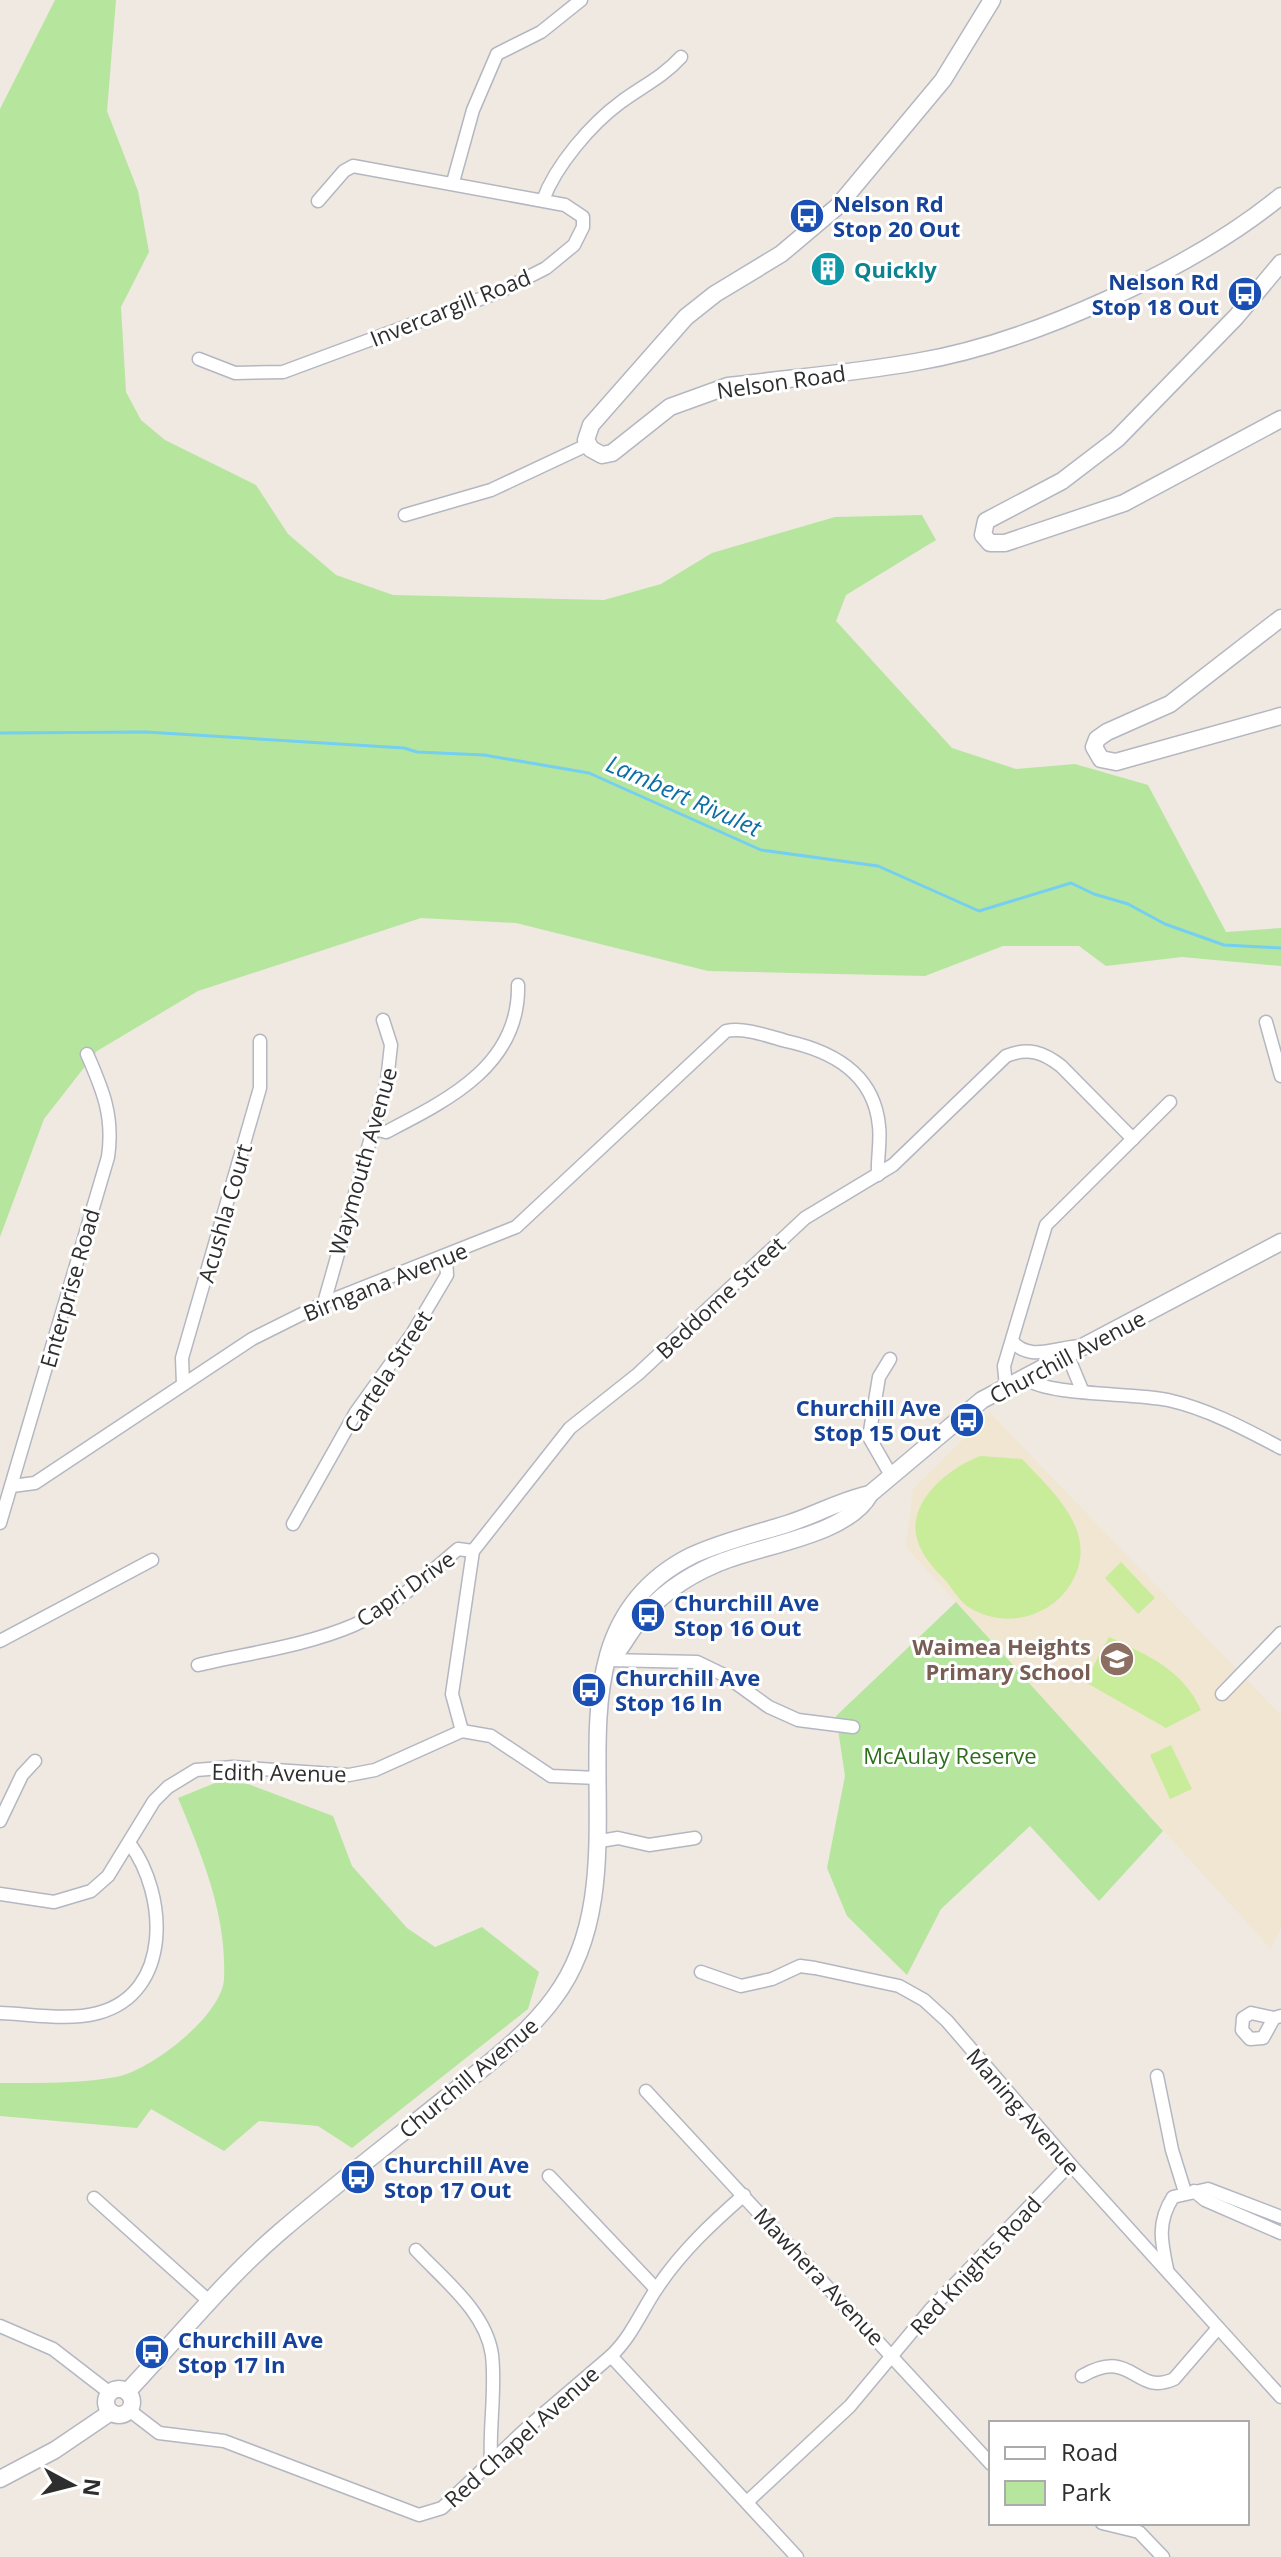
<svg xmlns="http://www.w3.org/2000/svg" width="1281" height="2557" font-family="'Open Sans',sans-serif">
<rect width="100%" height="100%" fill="#efe9e1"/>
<polygon fill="#f0e6d1" points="990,1413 1281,1715 1281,1927 1271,1949 906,1547 913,1489"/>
<g fill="#b6e59e">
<polygon points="55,0 116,0 107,111 138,191 149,252 121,307 126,392 141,420 165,440 256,485 288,534 336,575 393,595 604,600 661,584 712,553 835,517 922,515 936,540 846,595 836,621 952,748 1016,769 1075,764 1148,785 1226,932 1281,928 1281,966 1182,957 1106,966 1079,946 1003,946 925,976 708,971 516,923 421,918 198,991 97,1051 44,1119 0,1237 0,109"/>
<polygon points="956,1602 1163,1831 1099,1901 1030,1826 941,1909 907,1975 847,1916 827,1868 845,1776 836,1716"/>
<path d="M 220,1781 L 248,1784 L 333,1816 L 352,1866 L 407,1928 L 435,1947 L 482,1927 L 539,1972 L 528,2009 L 352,2148 L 318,2126 L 259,2121 L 224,2151 L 151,2109 L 137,2128 L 0,2116 L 0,2083 C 38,2083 78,2084 116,2077 C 150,2071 222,2016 224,1979 C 227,1914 202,1856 178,1798 Z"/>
</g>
<g fill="#c9ec9a">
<path d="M 980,1456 L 1022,1459 C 1051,1490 1098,1530 1074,1578 C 1056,1615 1008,1631 970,1608 C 961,1603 953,1590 946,1581 C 935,1570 923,1557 918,1542 C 904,1503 949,1468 980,1456 Z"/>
<polygon points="1121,1562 1155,1598 1138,1614 1105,1578"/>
<path d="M 1109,1637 C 1149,1656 1182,1669 1201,1710 L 1166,1728 L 1085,1682 Z"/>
<polygon points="1171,1745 1192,1789 1170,1799 1150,1755"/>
</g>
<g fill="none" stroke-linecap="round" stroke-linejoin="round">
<polyline stroke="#75cff0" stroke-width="3" points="0,733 146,732 404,748 417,752 484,755 589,773 761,850 878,866 979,911 1071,883 1094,894 1128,904 1165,924 1224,945 1281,948"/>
<g stroke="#b4b7c1" stroke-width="15">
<g id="minor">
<polyline points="453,182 473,110 497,54 541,32 581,0"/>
<path d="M 543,200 C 556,165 591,124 621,102 C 641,87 663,77 681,57"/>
<polyline points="199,359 235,373 283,372 499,292 546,268 574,245 583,227 583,217 565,205 353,166 344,171 318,201"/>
<polyline points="405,515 491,490 587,445"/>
<polyline points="1266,1022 1281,1076"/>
<path d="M 374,1129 L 386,1132 C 448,1100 520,1065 518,985"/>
<polyline points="324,1303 387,1081 391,1045 383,1020"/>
<path d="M 1012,1341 C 1030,1363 1058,1346 1083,1346"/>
<polyline points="1068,1356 1082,1390"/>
<polyline points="890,1359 879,1377 869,1437 892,1477"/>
<path d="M 1024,1378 C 1052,1397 1130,1392 1168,1400 C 1208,1409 1245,1429 1281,1448"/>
<polyline points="183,1384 182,1358 260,1088 260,1041"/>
<polyline points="1006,1387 1004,1366 1046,1225 1170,1102"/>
<path d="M 12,1486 L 35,1483 L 252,1339 L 324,1303 L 516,1227 L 726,1031 C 744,1027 768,1036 786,1041 C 832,1051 874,1073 879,1126 C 881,1141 877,1159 878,1175"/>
<path d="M 0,1523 L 108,1157 C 114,1117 103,1090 87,1054"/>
<polyline points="293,1524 356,1412 412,1334 447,1275 446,1257"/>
<polyline points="0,1641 152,1560"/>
<polyline points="608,1660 697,1662 726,1676 769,1707 798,1720 853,1727"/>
<path d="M 198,1665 C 249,1653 305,1646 354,1625 C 392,1608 426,1576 458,1549 L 473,1551"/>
<polyline points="1222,1694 1281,1633"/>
<path d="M 462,1731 L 452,1694 L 473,1551 L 570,1428 L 638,1374 L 805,1218 L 893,1165 L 1006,1056 C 1028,1047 1043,1052 1061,1066 L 1133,1139"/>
<polyline points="0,1821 22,1775 35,1761"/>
<polyline points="600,1841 618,1838 649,1845 695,1838"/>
<polyline points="0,1894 54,1902 91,1891 108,1876 154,1801 168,1787 196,1770 233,1767 349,1775 375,1770 462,1731 491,1736 551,1776 598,1778"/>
<polyline points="701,1972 741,1986 772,1979 800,1966 815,1968 899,1986 924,2000 947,2021 1070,2164 1281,2397"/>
<path d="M 0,2013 C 30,2014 69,2021 98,2013 C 173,1993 167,1894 130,1844"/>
<polyline points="1274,2018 1263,2038 1250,2039 1242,2030 1243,2018 1251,2013 1274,2018 1281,2016"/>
<polyline points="1157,2076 1172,2150 1185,2192"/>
<polyline points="646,2091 991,2464"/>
<polyline points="549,2176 656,2289"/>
<polyline points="1194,2191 1205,2200 1281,2233"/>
<polyline points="94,2198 210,2302"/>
<path d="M 416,2250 C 444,2280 486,2312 492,2355 C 496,2390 489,2427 491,2462"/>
<path d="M 1167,2269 C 1161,2241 1157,2222 1173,2197 L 1208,2189 L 1281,2217"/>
<polyline points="0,2326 53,2349 110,2393"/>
<path d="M 611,2356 C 633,2335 642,2309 659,2285 C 683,2250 712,2223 744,2195"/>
<path d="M 1082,2376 C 1134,2346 1134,2397 1174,2379 L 1218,2328"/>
<polyline points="129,2410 159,2433 224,2441 419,2515 442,2508 528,2427 611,2356 797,2557"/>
<polyline points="747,2502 850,2406 930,2310 1070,2164"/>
<polyline points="1102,2523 1139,2532 1163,2557"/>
</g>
</g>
<g stroke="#b4b7c1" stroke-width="19">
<g id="tertiary">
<path d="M 992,0 L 943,80 L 838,206 L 781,254 L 715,294 L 686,317 L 591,425 L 586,440 L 591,449 L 602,455 L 612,453 L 670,407 L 728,386 C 791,378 854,373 916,362 C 1030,343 1192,269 1281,196"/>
<polyline points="1281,263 1236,317 1117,439 1062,481 986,521 983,535 990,543 1005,543 1124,503 1281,419"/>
<polyline points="1281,618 1170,704 1107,732 1097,739 1094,747 1101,759 1116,762 1281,716"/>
<path d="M 608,1660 C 622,1650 627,1635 638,1622 C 659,1595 685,1577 716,1564 C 758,1545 846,1537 870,1494 L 982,1400 L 1281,1242"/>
<circle cx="119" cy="2402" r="13"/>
<path d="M 127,2392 C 177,2339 224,2280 280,2232 C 336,2184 395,2139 452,2093 C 488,2064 527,2035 554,1998 C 657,1861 521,1642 691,1556 C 721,1542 755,1534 787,1524 C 815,1515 841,1500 870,1494"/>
<polyline points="0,2479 55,2450 111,2412"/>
</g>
</g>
<use href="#minor" stroke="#fff" stroke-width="12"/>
<use href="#tertiary" stroke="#fff" stroke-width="16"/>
</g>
<defs>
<g id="bus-disc" transform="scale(1.8)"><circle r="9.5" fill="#1a4fb4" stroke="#fff"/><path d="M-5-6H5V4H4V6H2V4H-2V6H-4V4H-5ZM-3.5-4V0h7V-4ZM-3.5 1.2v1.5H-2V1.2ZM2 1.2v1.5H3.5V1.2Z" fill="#fff"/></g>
<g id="building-disc" transform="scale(1.8)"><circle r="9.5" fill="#0f9aa8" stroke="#fff"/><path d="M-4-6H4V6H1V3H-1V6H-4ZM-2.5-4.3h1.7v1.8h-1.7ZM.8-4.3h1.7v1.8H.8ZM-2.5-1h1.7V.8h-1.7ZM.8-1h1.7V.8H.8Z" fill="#fff"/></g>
<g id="school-disc" transform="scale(1.8)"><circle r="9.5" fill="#8d6e63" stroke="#fff"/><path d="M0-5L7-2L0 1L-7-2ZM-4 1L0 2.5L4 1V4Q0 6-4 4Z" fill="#fff"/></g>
</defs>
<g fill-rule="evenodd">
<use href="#bus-disc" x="807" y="216"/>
<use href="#building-disc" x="828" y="269"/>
<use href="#bus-disc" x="1245" y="294"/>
<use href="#bus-disc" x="967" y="1420"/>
<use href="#bus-disc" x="648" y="1615"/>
<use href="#school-disc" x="1117" y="1659"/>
<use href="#bus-disc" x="589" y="1690"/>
<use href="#bus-disc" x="358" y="2177"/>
<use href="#bus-disc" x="152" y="2352"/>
</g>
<g text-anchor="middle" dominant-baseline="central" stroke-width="6" stroke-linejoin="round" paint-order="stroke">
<g font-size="22" font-weight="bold" fill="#164399" stroke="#fff" text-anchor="start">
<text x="833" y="203">Nelson Rd<tspan x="833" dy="25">Stop 20 Out</tspan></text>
<text x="1219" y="281" text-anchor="end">Nelson Rd<tspan x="1219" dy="25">Stop 18 Out</tspan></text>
<text x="941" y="1407" text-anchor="end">Churchill Ave<tspan x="941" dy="25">Stop 15 Out</tspan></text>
<text x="674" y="1602">Churchill Ave<tspan x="674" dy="25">Stop 16 Out</tspan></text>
<text x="615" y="1677">Churchill Ave<tspan x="615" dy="25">Stop 16 In</tspan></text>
<text x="384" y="2164">Churchill Ave<tspan x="384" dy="25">Stop 17 Out</tspan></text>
<text x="178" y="2339">Churchill Ave<tspan x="178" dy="25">Stop 17 In</tspan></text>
</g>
<g font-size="22" font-weight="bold" fill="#0d838f" stroke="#fff" text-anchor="start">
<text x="854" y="269">Quickly</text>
</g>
<g font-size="22" fill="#2e2e2e" stroke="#fff">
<text transform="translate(450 307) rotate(-22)">Invercargill Road</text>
<text transform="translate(781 381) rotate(-8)">Nelson Road</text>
<text transform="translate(362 1161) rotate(-74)">Waymouth Avenue</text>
<text transform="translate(224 1213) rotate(-74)">Acushla Court</text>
<text transform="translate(385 1281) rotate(-22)">Birngana Avenue</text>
<text transform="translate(69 1288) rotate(-74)">Enterprise Road</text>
<text transform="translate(720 1297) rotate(-43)">Beddome Street</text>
<text transform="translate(1067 1356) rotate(-28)">Churchill Avenue</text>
<text transform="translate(387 1371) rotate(-57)">Cartela Street</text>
<text transform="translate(405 1588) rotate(-35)">Capri Drive</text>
<text transform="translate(279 1772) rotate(1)">Edith Avenue</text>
<text transform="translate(468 2077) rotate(-40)">Churchill Avenue</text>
<text transform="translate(1024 2111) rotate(49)">Maning Avenue</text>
<text transform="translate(975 2265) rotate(-47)">Red Knights Road</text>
<text transform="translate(820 2276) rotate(47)">Mawhera Avenue</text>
<text transform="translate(521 2436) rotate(-42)">Red Chapel Avenue</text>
</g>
<g font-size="22" font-weight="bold" fill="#785e54" stroke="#fff" text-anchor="end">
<text x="1091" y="1646">Waimea Heights<tspan x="1091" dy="25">Primary School</tspan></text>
</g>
<g font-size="22" fill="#2c6e1b" stroke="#fff">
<text x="950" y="1755">McAulay Reserve</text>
</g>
<g font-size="24" font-style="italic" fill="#0d6fa3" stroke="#fff">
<text transform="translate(684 795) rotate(24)">Lambert Rivulet</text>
</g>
</g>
<rect x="989" y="2421" width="260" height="104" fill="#ffffff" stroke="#ababab" stroke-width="2"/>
<rect x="1005" y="2447" width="40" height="12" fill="#ffffff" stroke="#ababab" stroke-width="2"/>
<text x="1061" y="2461" font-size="24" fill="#2e2e2e">Road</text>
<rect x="1005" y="2481" width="40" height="24" fill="#b6e59e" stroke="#ababab" stroke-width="2"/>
<text x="1061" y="2501" font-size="24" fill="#2e2e2e">Park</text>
<g transform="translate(72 2485) rotate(97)" stroke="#ffffff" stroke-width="6" paint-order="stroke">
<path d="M0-6L14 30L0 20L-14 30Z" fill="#2e2e2e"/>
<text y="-12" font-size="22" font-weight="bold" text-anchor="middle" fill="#2e2e2e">N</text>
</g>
</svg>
